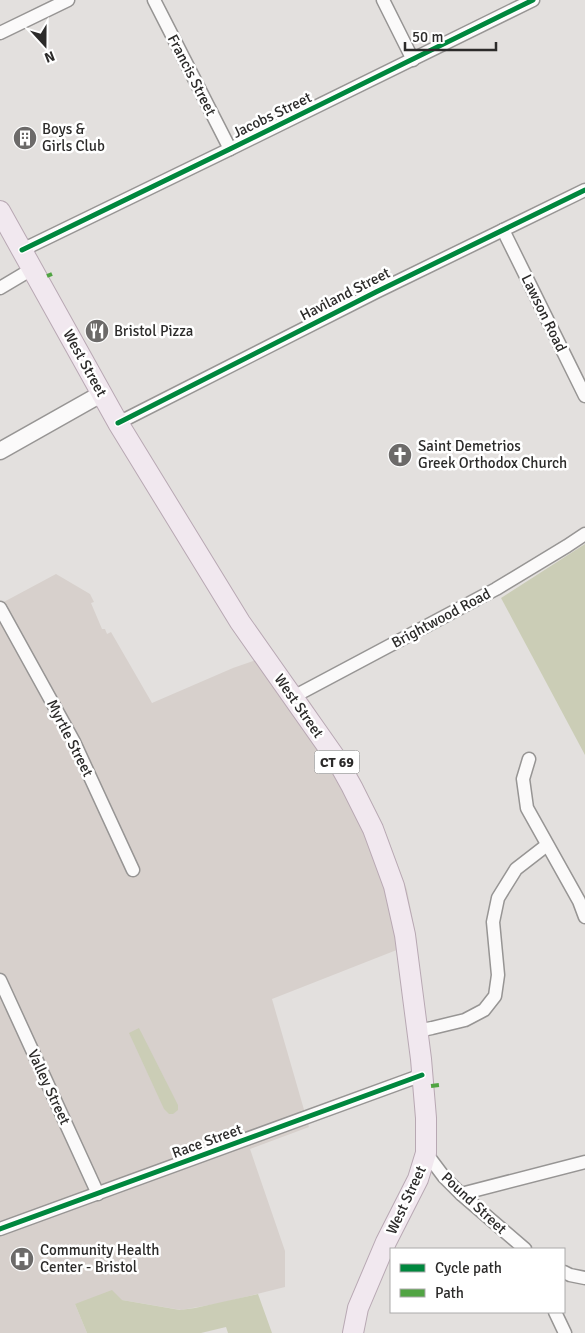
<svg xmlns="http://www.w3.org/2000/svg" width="585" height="1333" font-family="Signika,sans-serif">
<rect width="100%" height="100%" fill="#e3e0de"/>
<polygon fill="#d7d0cc" points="56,574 90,594 94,602 91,603 102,629 105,629 107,634 111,632 152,703 233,668 256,660 291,708 308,699 360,779 387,836 407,890 417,942 272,999 309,1127 250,1149 285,1251 285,1287 221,1303 181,1310 122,1300 75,1304 87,1333 0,1333 0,604"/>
<g fill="#cbcdb6">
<polygon points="585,544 585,755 501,598"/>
<polygon points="139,1028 178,1105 178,1110 173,1114 169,1114 164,1109 129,1033"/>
<polygon points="112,1290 122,1300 180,1310 195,1308 258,1294 272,1333 228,1333 226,1327 201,1333 87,1333 75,1304"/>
</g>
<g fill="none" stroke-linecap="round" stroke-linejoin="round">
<g stroke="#979594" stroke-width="15">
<g id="minor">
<polyline points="154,0 230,149"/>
<polyline points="383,0 413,60"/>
<polyline points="0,33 68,0"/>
<polyline points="503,230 585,396"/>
<polyline points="22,250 230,149 533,0"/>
<polyline points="0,288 32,269"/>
<polyline points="118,423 376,292 585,190"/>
<polyline points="0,608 74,742 133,870"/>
<polyline points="293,697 496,589 567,546 585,534"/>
<polyline points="529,759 523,779 527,808 579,901 585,917"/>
<polyline points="0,980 98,1194"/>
<polyline points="417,1031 432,1028 465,1020 484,1010 495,996 498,975 493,922 498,898 516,869 547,845"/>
<polyline points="426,1153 444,1177 461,1194 525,1249"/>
<polyline points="461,1194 585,1162"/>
<polyline points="0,1229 422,1075"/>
<polyline points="564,1272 570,1275 585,1278"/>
<polyline points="555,1312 565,1333"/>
</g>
</g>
<g stroke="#979594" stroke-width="19">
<polyline id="tertiary" points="0,451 101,394"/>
</g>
<g stroke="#b8a8b3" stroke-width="22">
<polyline id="primary" points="0,211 118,423 240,622 337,760 352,787 373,829 394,886 405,935 421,1059 426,1118 426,1153 418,1179 386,1242 358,1308 353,1333"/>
</g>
<use href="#minor" stroke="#fbfafa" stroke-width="12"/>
<use href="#tertiary" stroke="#fbfafa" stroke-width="16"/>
<use href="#primary" stroke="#f1e8ef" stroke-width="20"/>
<g stroke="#51a443" stroke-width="4" stroke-dasharray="8 4" stroke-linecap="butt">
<polyline points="47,276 52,274"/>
<polyline points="431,1086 439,1085"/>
</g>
<g stroke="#fff" stroke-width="8">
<g id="cycleway">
<polyline points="22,250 230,149 533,0"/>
<polyline points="118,423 376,292 585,190"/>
<polyline points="0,1229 422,1075"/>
</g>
</g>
<use href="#cycleway" stroke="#00873e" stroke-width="5"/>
</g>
<defs>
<g id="building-disc" transform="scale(1.25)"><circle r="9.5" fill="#6c6a69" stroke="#fff"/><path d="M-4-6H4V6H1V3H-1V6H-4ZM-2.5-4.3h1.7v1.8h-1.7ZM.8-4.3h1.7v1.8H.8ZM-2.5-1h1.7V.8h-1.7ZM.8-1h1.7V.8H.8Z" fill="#fff"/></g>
<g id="restaurant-disc" transform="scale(1.25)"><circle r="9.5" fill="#6c6a69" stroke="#fff"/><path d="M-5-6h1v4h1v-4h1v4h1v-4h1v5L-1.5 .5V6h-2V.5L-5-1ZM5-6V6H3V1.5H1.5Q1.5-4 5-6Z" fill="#fff"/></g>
<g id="church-disc" transform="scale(1.25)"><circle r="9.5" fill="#6c6a69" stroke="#fff"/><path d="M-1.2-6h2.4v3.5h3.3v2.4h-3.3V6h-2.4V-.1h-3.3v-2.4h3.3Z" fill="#fff"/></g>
<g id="hospital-disc" transform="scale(1.25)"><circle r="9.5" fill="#6c6a69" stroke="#fff"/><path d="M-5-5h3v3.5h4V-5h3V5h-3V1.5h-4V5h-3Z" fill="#fff"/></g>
</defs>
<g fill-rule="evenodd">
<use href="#building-disc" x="25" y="138"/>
<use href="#restaurant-disc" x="97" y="331"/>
<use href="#church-disc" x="400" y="455"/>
<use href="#hospital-disc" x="22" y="1259"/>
</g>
<g text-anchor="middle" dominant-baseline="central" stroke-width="5" stroke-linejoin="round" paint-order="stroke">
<rect fill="#fff" stroke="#6b6b6a" stroke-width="1" x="314.5" y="750.5" width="45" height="23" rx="4"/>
<g font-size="14" font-weight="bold" fill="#2c2b2a">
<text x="337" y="762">CT 69</text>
</g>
<g font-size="15" fill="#2c2b2a" stroke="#fff">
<text transform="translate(192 75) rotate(63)">Francis Street</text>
<text transform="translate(272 115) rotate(-26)">Jacobs Street</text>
<text transform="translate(345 294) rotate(-27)">Haviland Street</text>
<text transform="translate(544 313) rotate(64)">Lawson Road</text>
<text transform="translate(85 363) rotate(61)">West Street</text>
<text transform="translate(441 618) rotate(-28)">Brightwood Road</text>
<text transform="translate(299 706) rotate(55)">West Street</text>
<text transform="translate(70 738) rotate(63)">Myrtle Street</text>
<text transform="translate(49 1087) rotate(65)">Valley Street</text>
<text transform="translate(207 1141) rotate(-20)">Race Street</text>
<text transform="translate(406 1200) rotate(-65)">West Street</text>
<text transform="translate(474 1203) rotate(43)">Pound Street</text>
</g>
<g font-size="15" fill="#2c2b2a" stroke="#fff" text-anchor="start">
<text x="42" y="129">Boys &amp;<tspan x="42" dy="17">Girls Club</tspan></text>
<text x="114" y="331">Bristol Pizza</text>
<text x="418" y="446">Saint Demetrios<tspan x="418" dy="17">Greek Orthodox Church</tspan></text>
<text x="40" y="1250">Community Health<tspan x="40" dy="17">Center - Bristol</tspan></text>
</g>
</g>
<rect x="390" y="1248" width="175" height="65" fill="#ffffff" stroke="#abaaaa"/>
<rect x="400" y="1264" width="25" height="8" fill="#00873e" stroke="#abaaaa"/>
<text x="435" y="1273" font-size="15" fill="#2c2b2a">Cycle path</text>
<rect x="400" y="1289" width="25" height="8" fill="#51a443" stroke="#abaaaa"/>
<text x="435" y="1298" font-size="15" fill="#2c2b2a">Path</text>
<g transform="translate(45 45) rotate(159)" stroke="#ffffff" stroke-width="4" paint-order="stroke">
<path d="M0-4L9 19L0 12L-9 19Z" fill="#2c2b2a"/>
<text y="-8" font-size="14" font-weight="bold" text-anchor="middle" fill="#2c2b2a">N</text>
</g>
<path d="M405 42v8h91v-8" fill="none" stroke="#2c2b2a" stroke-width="2.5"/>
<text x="412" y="42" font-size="15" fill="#2c2b2a" stroke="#ffffff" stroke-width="4" paint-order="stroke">50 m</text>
</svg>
